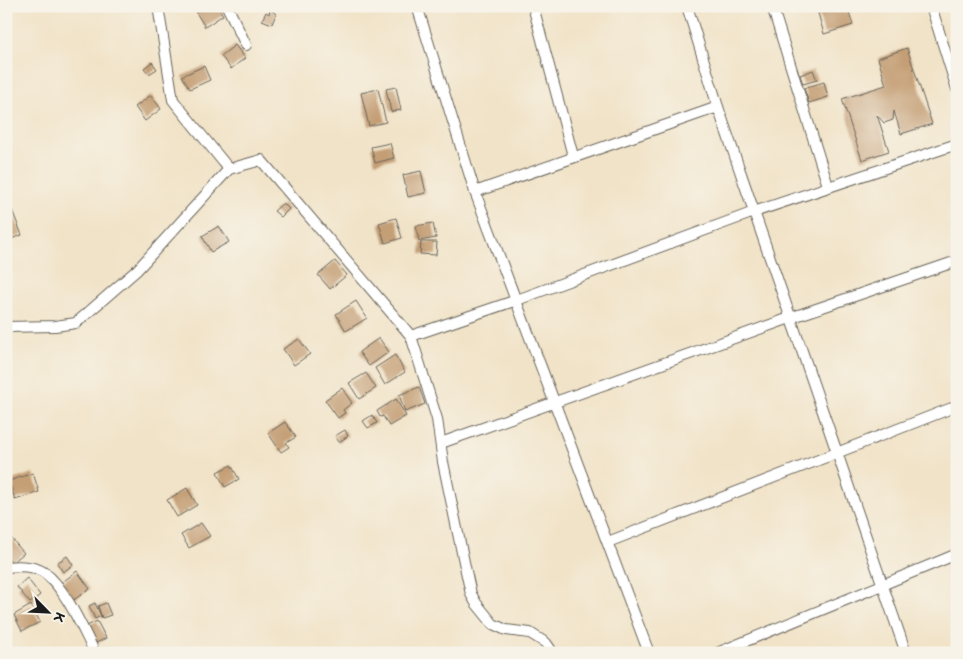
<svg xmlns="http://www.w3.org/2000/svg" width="963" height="659" font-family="Itim,sans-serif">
<rect width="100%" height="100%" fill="#f7f3e8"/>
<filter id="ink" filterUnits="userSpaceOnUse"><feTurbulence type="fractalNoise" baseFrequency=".02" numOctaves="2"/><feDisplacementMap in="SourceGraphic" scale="10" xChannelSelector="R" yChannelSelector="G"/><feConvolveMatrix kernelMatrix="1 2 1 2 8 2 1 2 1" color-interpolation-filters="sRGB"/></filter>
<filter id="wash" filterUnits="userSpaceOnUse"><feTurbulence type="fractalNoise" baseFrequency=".0096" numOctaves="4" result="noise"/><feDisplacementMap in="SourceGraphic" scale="20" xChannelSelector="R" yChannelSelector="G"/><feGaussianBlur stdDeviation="1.12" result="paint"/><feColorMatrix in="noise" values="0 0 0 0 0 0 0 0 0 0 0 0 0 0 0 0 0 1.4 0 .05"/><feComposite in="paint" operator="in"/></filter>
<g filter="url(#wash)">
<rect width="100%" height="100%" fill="#f1e3c8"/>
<g id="blocks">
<g fill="#c49f76">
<polygon points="192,6 217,6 223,15 205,27"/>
<polygon points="816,6 847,6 853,25 824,34"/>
<polygon points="270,9 276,14 272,24 262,20 266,12 269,14"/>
<polygon points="235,45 245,58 231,69 221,56"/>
<polygon points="907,48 932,124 901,134 894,111 893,120 884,123 877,115 889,151 862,160 842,99 886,85 878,58"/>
<polygon points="152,62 157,69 149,74 144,68"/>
<polygon points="204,66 210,80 190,89 182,76"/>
<polygon points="813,70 817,80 803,84 800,75"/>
<polygon points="824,82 828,97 809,103 804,88"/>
<polygon points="396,87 401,110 391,112 386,89"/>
<polygon points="378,89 386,122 369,126 361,93"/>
<polygon points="151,95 161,109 145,121 135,107"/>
<polygon points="390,143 394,158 375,163 371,147"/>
<polygon points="421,171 426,193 408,197 403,175"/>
<polygon points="283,203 289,209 281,217 274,211"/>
<polygon points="12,210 22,235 6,241 6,213"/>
<polygon points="396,218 402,238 385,243 379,223"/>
<polygon points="433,223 436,238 419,241 416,226"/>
<polygon points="219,226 229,242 211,252 202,236"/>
<polygon points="421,242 437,242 436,255 420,254"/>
<polygon points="335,261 347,275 330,289 318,275"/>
<polygon points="356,301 367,318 346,331 336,314"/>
<polygon points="379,338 389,352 369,366 359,352"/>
<polygon points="299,339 310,354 294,365 283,349"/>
<polygon points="395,355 405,372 385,385 375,368"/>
<polygon points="366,373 376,388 359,399 349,383"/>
<polygon points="419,387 425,404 405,412 399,395"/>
<polygon points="342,388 352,403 343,410 345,413 338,418 325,400"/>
<polygon points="396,399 406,416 389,426 383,416 380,417 377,411"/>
<polygon points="372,415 377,423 368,428 363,421"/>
<polygon points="285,422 296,437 286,443 289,447 281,452 268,433"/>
<polygon points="345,430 348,436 339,442 335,436"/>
<polygon points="231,465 239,479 225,487 217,472"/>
<polygon points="33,473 39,492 15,500 9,481"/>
<polygon points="187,488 197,505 177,517 167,500"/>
<polygon points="201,523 210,536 189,548 181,535"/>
<polygon points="11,538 24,553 12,563 6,556 6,542"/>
<polygon points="67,556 73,565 63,572 57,563"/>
<polygon points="77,571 90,589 72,601 60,584"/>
<polygon points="27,578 40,595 30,603 17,587"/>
<polygon points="95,603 101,616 95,619 89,606"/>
<polygon points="106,603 111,615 102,618 98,606"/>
<polygon points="31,605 40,622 22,631 14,615"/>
<polygon points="97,621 106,638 94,644 85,627"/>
</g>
</g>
</g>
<g filter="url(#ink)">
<use href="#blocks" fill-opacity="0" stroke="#676258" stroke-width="1"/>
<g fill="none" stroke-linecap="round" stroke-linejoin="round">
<g stroke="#676258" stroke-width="12">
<g id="minor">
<polyline points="158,6 173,100 229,169"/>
<polyline points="227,6 246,45"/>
<polyline points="417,6 475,192 649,653"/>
<polyline points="533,6 573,156"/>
<polyline points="772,6 828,186"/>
<polyline points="931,6 957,89"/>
<polyline points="718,107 906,653"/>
<polyline points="475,192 718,107 687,6"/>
<polyline points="6,327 55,326 76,323 137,270 229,169 261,160 411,336 437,419 443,462 464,562 471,594 476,603 493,624 506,630 530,633 546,643 553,653"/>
<polyline points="411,336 517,300 754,212 957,144"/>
<polyline points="441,443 790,318 957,261"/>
<polyline points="608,542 957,406"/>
<path d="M 6,567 C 18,566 34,565 45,573 C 66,589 83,630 95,653"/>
<polyline points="717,653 957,554"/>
</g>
</g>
<use href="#minor" stroke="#fff" stroke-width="10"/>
</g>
</g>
<rect width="963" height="659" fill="none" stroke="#f7f3e8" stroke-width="25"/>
<g transform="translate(48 612) rotate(114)" stroke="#f7f3e8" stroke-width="4" paint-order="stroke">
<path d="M0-4L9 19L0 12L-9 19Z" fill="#1c1c1c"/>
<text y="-8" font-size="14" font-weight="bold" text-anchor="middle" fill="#1c1c1c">K</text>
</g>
</svg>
